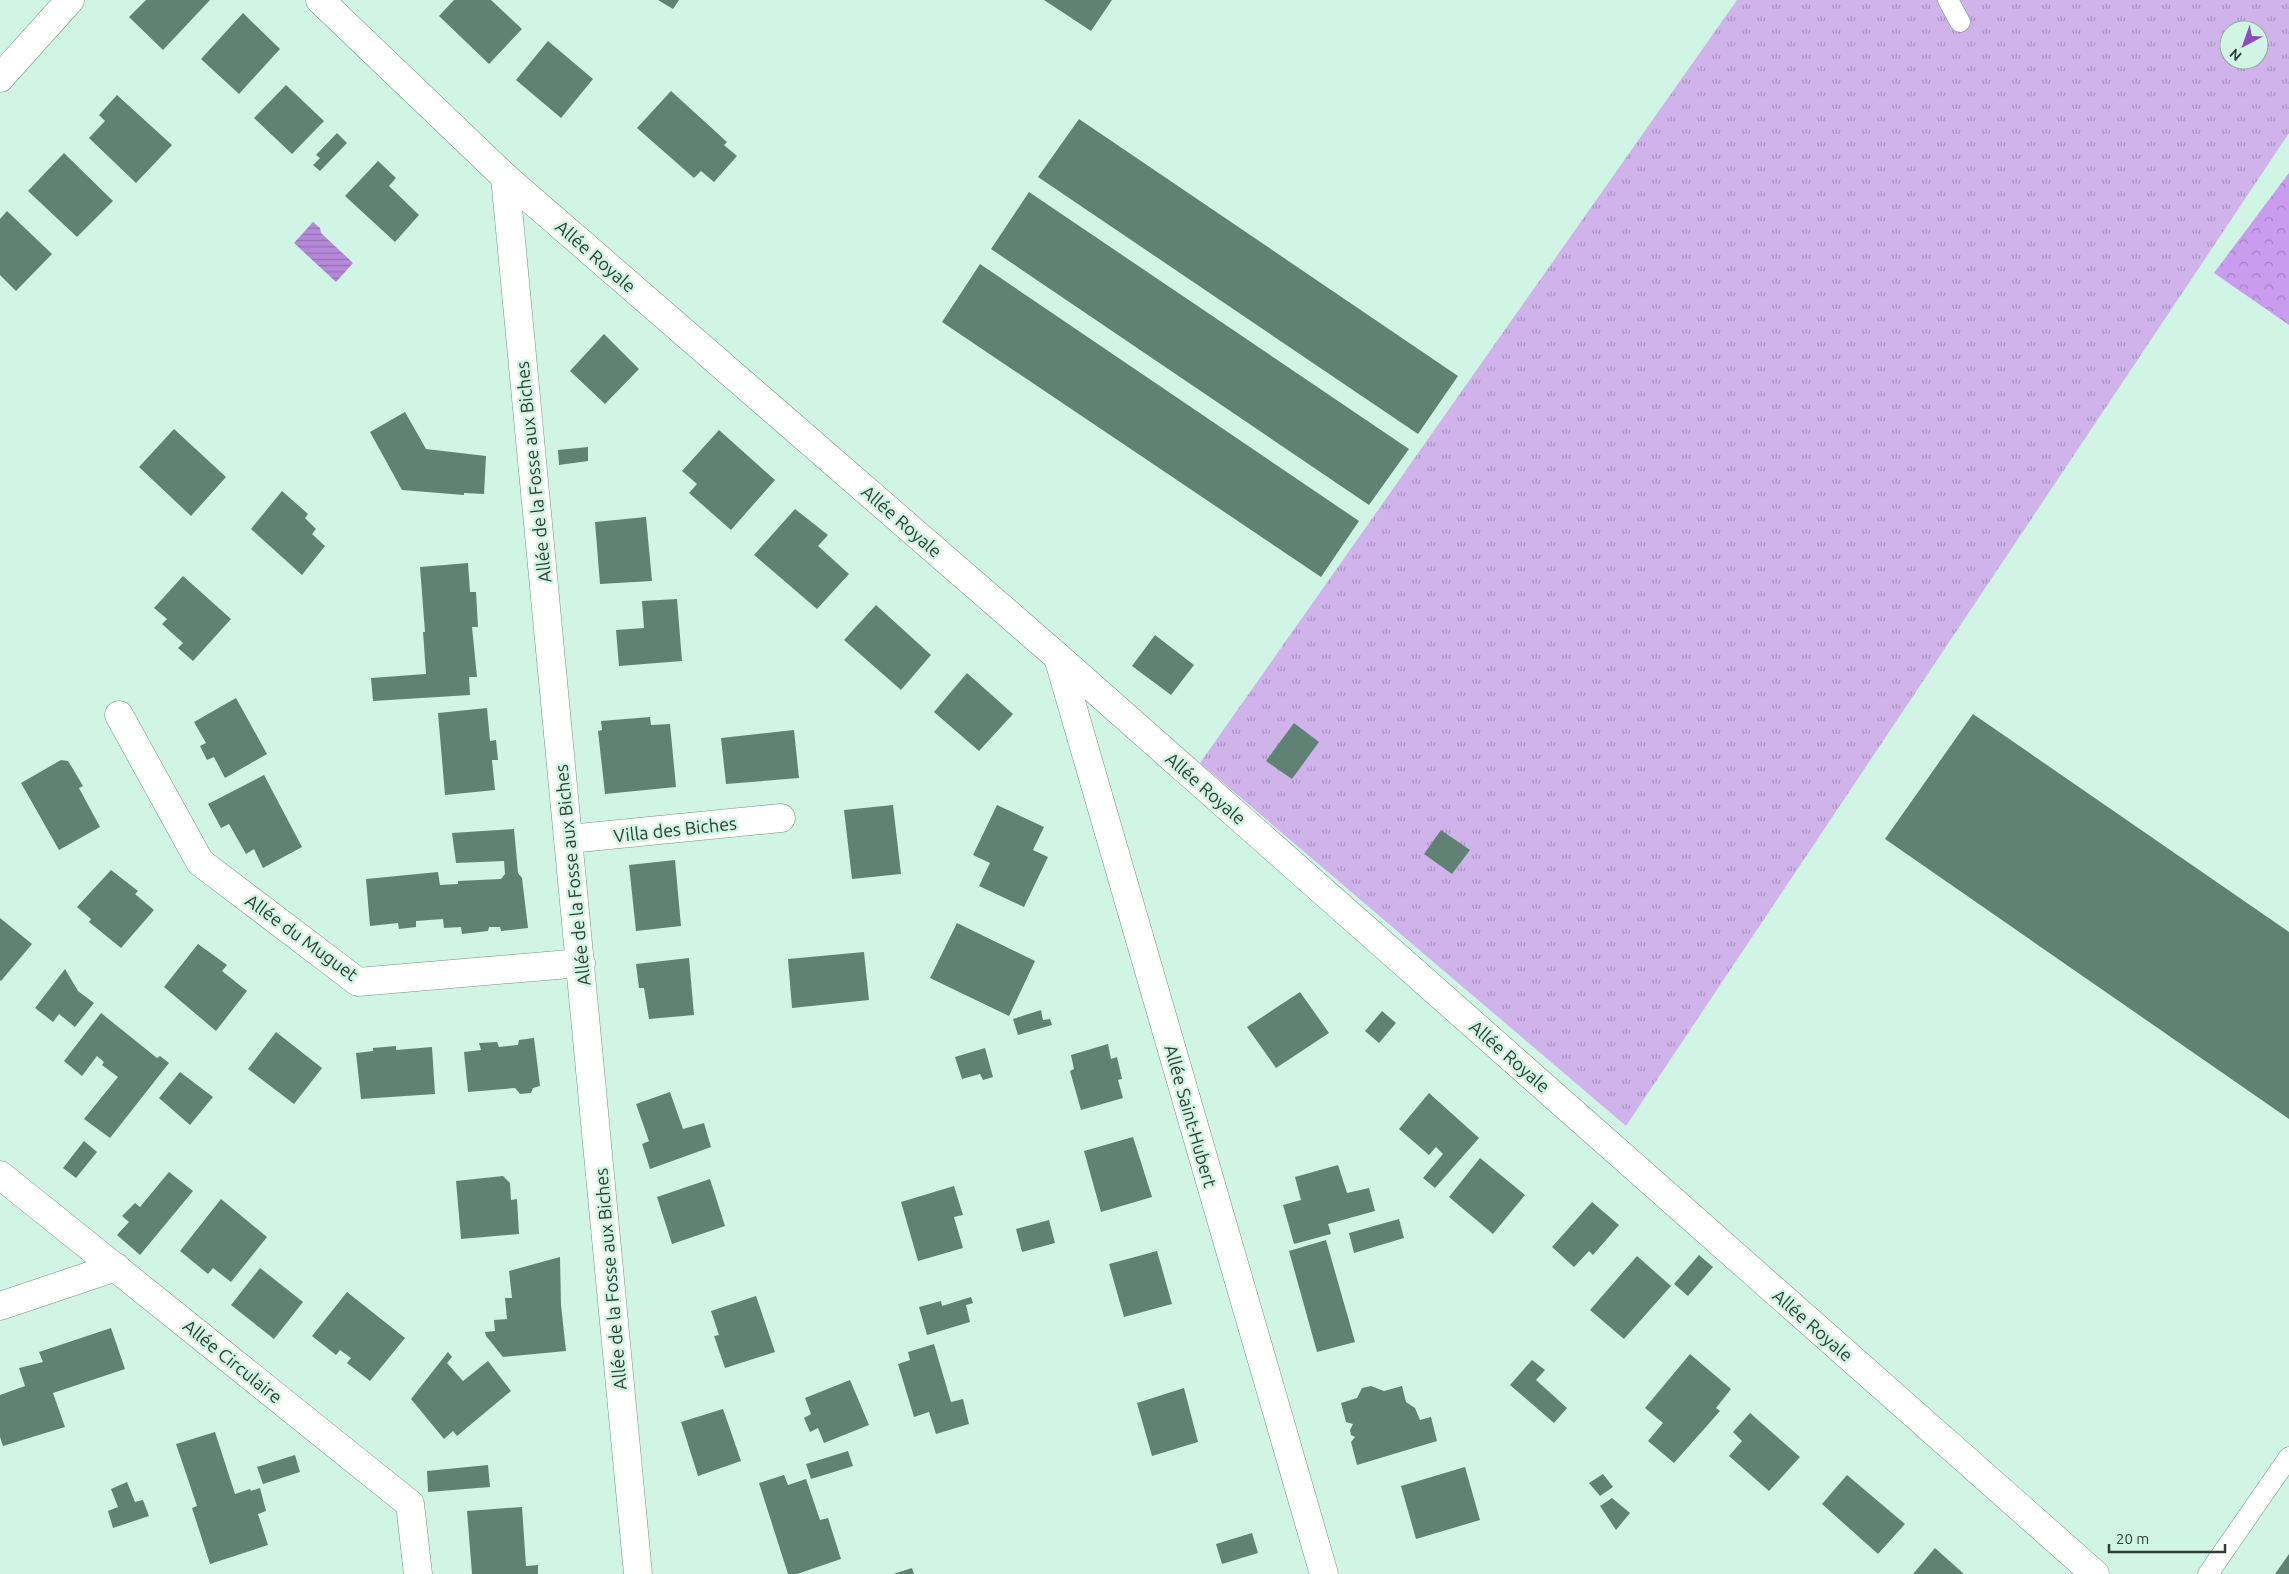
<svg xmlns="http://www.w3.org/2000/svg" width="2289" height="1574" font-family="Ubuntu,sans-serif">
<defs>
<pattern id="grass-tufts" width="24" height="20" patternUnits="userSpaceOnUse" patternTransform="scale(1.25)"><rect width="24" height="20" fill="#d0b3eb"/><path d="M3 7l-1-3M5 7V3M7 7l1-3M15 17l-1-3M17 17v-4M19 17l1-3" fill="none" stroke="#a993bf"/></pattern>
<pattern id="forest-crowns" width="20" height="18" patternUnits="userSpaceOnUse" patternTransform="scale(1.25)"><rect width="20" height="18" fill="#c99cf0"/><path d="M2 6a3 3 0 1 1 6 0M12 15a3 3 0 1 1 6 0" fill="none" stroke="#a481c3"/></pattern>
<pattern id="water-rules" width="6" height="5" patternUnits="userSpaceOnUse" patternTransform="scale(1.25)"><rect width="6" height="5" fill="#b588db"/><path d="M0 2.5h6" fill="none" stroke="#9471b2"/></pattern>
</defs>
<rect width="100%" height="100%" fill="#d0f5e5"/>
<path fill="url(#grass-tufts)" fill-rule="evenodd" d="M 1737,0 L 2289,0 L 2289,133 L 1626,1126 L 1200,763 ZM 2229,30 L 2259,30 L 2259,60 L 2229,60 Z"/>
<polygon fill="url(#forest-crowns)" points="2289,173 2289,325 2214,273"/>
<polygon fill="url(#water-rules)" points="313,222 320,228 321,233 353,263 336,282 294,243"/>
<g fill="#608274">
<polygon points="146,0 210,0 163,50 129,17"/>
<polygon points="454,0 491,0 522,29 489,64 439,16"/>
<polygon points="658,0 679,0 673,9"/>
<polygon points="1044,0 1112,0 1091,31"/>
<polygon points="243,13 280,49 239,94 201,59"/>
<polygon points="548,41 593,79 561,118 516,80"/>
<polygon points="286,85 324,121 292,154 254,118"/>
<polygon points="671,91 727,142 724,145 737,156 714,182 701,171 694,178 637,128"/>
<polygon points="117,95 172,145 136,183 89,138 105,121 99,115"/>
<polygon points="1079,119 1458,376 1418,434 1038,177"/>
<polygon points="337,133 347,143 320,171 313,165 320,158 316,155"/>
<polygon points="64,153 113,201 77,237 28,191"/>
<polygon points="378,161 396,178 389,186 419,215 395,242 345,196"/>
<polygon points="1029,192 1409,449 1369,505 991,249"/>
<polygon points="7,211 52,254 16,291 0,275 0,219"/>
<polygon points="980,264 1359,521 1321,577 942,322"/>
<polygon points="604,334 639,369 605,404 570,371"/>
<polygon points="405,412 426,449 486,456 484,494 464,493 464,495 402,490 370,432"/>
<polygon points="174,429 226,477 191,516 139,467"/>
<polygon points="719,430 775,480 731,530 689,493 697,484 682,471"/>
<polygon points="588,447 588,461 559,465 558,450"/>
<polygon points="282,491 308,514 305,518 316,529 312,534 325,546 302,575 251,529"/>
<polygon points="795,509 828,535 818,546 849,574 817,609 754,555"/>
<polygon points="646,517 652,581 600,584 595,522"/>
<polygon points="468,563 470,592 476,592 478,627 472,627 477,677 469,677 470,695 373,701 371,678 426,674 423,632 425,632 420,567"/>
<polygon points="183,576 231,619 193,661 178,648 183,643 162,624 167,619 154,608"/>
<polygon points="677,599 682,661 619,666 616,630 644,628 642,601"/>
<polygon points="876,605 931,655 901,690 844,640"/>
<polygon points="1155,635 1194,665 1171,695 1132,666"/>
<polygon points="967,673 1013,714 979,751 934,712"/>
<polygon points="236,698 267,754 225,778 214,757 207,760 200,746 206,743 194,722"/>
<polygon points="487,708 490,741 496,740 498,760 492,760 495,790 445,795 438,713"/>
<polygon points="1973,714 2289,932 2289,1119 1885,839"/>
<polygon points="650,717 651,725 670,724 676,787 605,794 598,731 602,730 601,721"/>
<polygon points="1294,723 1319,742 1292,779 1266,761"/>
<polygon points="794,730 799,778 726,784 721,738"/>
<polygon points="61,760 68,761 73,769 83,786 79,788 100,827 59,850 21,783"/>
<polygon points="264,775 302,847 263,868 254,849 246,854 229,824 221,828 208,804"/>
<polygon points="893,805 901,874 852,879 844,810"/>
<polygon points="997,805 1044,827 1033,850 1048,857 1024,907 979,886 990,863 973,855"/>
<polygon points="514,829 518,873 522,878 528,928 501,931 500,927 489,927 488,931 462,934 461,927 444,928 443,919 416,921 416,927 399,929 398,923 370,926 366,879 438,872 440,885 458,884 458,881 501,879 505,874 504,861 456,863 452,833"/>
<polygon points="1441,830 1470,850 1452,874 1424,854"/>
<polygon points="675,860 681,926 636,931 629,865"/>
<polygon points="111,870 138,891 135,894 154,910 121,948 89,922 91,919 77,907"/>
<polygon points="0,918 32,944 1,981 0,980"/>
<polygon points="957,923 1035,961 1009,1016 930,978"/>
<polygon points="198,944 227,965 222,971 247,991 216,1031 164,987"/>
<polygon points="864,952 869,1000 792,1008 788,959"/>
<polygon points="689,958 694,1015 649,1019 644,988 639,988 636,964"/>
<polygon points="65,969 78,991 94,1003 75,1027 59,1014 53,1022 35,1008"/>
<polygon points="1300,992 1329,1033 1276,1068 1247,1027"/>
<polygon points="1041,1010 1043,1020 1050,1019 1052,1025 1018,1035 1013,1019"/>
<polygon points="1382,1011 1396,1023 1379,1043 1365,1031"/>
<polygon points="101,1013 157,1058 160,1056 169,1063 110,1138 84,1119 118,1077 102,1065 104,1062 97,1056 82,1076 64,1061"/>
<polygon points="276,1032 322,1068 294,1104 248,1069"/>
<polygon points="534,1038 540,1086 533,1088 531,1093 520,1094 515,1088 468,1092 464,1052 481,1050 479,1043 497,1042 499,1047 518,1045 519,1040"/>
<polygon points="1108,1044 1111,1059 1117,1057 1122,1079 1118,1080 1123,1098 1081,1110 1070,1071 1074,1069 1071,1055"/>
<polygon points="396,1046 396,1050 432,1047 435,1094 361,1099 356,1053 373,1051 373,1048"/>
<polygon points="985,1048 993,1077 983,1080 980,1074 962,1079 955,1057"/>
<polygon points="180,1072 213,1097 190,1125 159,1098"/>
<polygon points="670,1092 683,1129 704,1123 711,1147 650,1169 642,1144 649,1141 636,1104"/>
<polygon points="1429,1093 1479,1138 1435,1188 1423,1178 1443,1154 1436,1147 1429,1155 1399,1129"/>
<polygon points="1133,1137 1152,1197 1101,1212 1084,1151"/>
<polygon points="84,1141 97,1152 76,1178 63,1168"/>
<polygon points="1480,1158 1525,1195 1493,1234 1449,1197"/>
<polygon points="1338,1165 1347,1193 1369,1188 1375,1211 1328,1224 1331,1234 1294,1244 1283,1205 1301,1200 1295,1177"/>
<polygon points="169,1172 193,1191 140,1255 117,1235 129,1222 122,1216 135,1203 140,1207"/>
<polygon points="503,1176 510,1183 511,1200 517,1199 519,1234 461,1239 456,1181"/>
<polygon points="710,1179 725,1226 672,1244 657,1197"/>
<polygon points="954,1186 963,1215 954,1217 963,1248 918,1261 901,1202"/>
<polygon points="221,1199 267,1237 231,1282 213,1268 208,1274 180,1251"/>
<polygon points="1592,1202 1619,1225 1593,1255 1589,1251 1574,1267 1552,1247"/>
<polygon points="1399,1219 1404,1238 1354,1253 1349,1233"/>
<polygon points="1049,1220 1055,1243 1022,1252 1016,1229"/>
<polygon points="1326,1240 1355,1342 1317,1352 1289,1251"/>
<polygon points="1157,1251 1172,1304 1124,1317 1109,1264"/>
<polygon points="1699,1255 1713,1267 1688,1296 1674,1284"/>
<polygon points="1637,1256 1671,1286 1624,1339 1590,1310"/>
<polygon points="560,1257 561,1305 566,1351 503,1357 486,1336 485,1332 495,1331 494,1320 507,1319 505,1298 512,1298 509,1271"/>
<polygon points="260,1268 303,1302 274,1339 231,1305"/>
<polygon points="347,1292 405,1338 370,1381 347,1363 351,1358 340,1350 336,1355 312,1336"/>
<polygon points="756,1296 775,1352 725,1368 714,1336 719,1335 711,1311"/>
<polygon points="971,1297 973,1303 966,1305 970,1322 927,1335 919,1307 941,1301 942,1306"/>
<polygon points="111,1328 125,1369 53,1393 65,1427 3,1446 0,1437 0,1395 25,1386 19,1368 43,1362 39,1352"/>
<polygon points="934,1344 951,1402 963,1399 969,1424 936,1434 929,1412 914,1417 898,1364 910,1360 908,1352"/>
<polygon points="448,1352 452,1357 447,1363 463,1381 488,1361 511,1391 457,1436 453,1431 444,1439 411,1399"/>
<polygon points="1690,1354 1731,1389 1716,1408 1720,1411 1674,1463 1648,1441 1663,1423 1645,1408"/>
<polygon points="1532,1360 1545,1370 1536,1380 1567,1408 1554,1423 1510,1385"/>
<polygon points="850,1380 869,1425 824,1443 818,1428 810,1432 804,1418 811,1414 805,1398"/>
<polygon points="1371,1386 1384,1391 1402,1386 1406,1402 1415,1408 1420,1420 1431,1417 1437,1441 1357,1465 1351,1442 1355,1437 1351,1435 1350,1430 1353,1424 1346,1422 1341,1403 1357,1398 1362,1388"/>
<polygon points="1184,1388 1198,1442 1152,1456 1137,1403"/>
<polygon points="723,1409 741,1461 698,1476 681,1422"/>
<polygon points="1750,1413 1800,1457 1769,1491 1729,1456 1742,1441 1733,1432"/>
<polygon points="215,1432 235,1494 250,1489 251,1491 260,1488 266,1511 258,1514 268,1545 210,1564 192,1508 197,1506 176,1444"/>
<polygon points="848,1451 853,1466 811,1479 806,1464"/>
<polygon points="295,1455 300,1472 263,1484 257,1467"/>
<polygon points="488,1465 490,1487 428,1492 427,1471"/>
<polygon points="1465,1467 1480,1520 1416,1539 1401,1486"/>
<polygon points="1603,1474 1613,1487 1600,1496 1589,1483"/>
<polygon points="784,1475 788,1485 806,1479 820,1520 828,1518 841,1559 797,1574 788,1574 759,1483"/>
<polygon points="1847,1475 1905,1524 1878,1554 1822,1504"/>
<polygon points="127,1482 135,1502 143,1500 149,1516 113,1528 108,1511 118,1507 111,1489"/>
<polygon points="1612,1498 1630,1513 1616,1530 1600,1506"/>
<polygon points="522,1507 526,1566 538,1565 538,1574 472,1574 467,1511"/>
<polygon points="1252,1533 1258,1553 1222,1564 1216,1544"/>
<polygon points="1935,1548 1964,1574 1913,1574"/>
<polygon points="2289,1554 2289,1574 2275,1574"/>
<polygon points="912,1568 914,1574 893,1574"/>
</g>
<g fill="none" stroke-linecap="round" stroke-linejoin="round">
<g stroke="#719385" stroke-width="21">
<g id="lane">
<polyline points="1948,0 1960,22"/>
<polyline points="2208,1574 2289,1457"/>
</g>
</g>
<g stroke="#719385" stroke-width="29">
<g id="street">
<polyline points="320,0 505,177 1058,657 2095,1574"/>
<polyline points="0,78 70,0"/>
<polyline points="505,177 638,1574"/>
<polyline points="1058,657 1324,1574"/>
<polyline points="119,715 200,862 358,982 581,963"/>
<polyline points="569,839 781,818"/>
<polyline points="0,1175 410,1504 418,1574"/>
<polyline points="0,1306 116,1267"/>
</g>
</g>
<use href="#lane" stroke="#fff" stroke-width="20"/>
<use href="#street" stroke="#fff" stroke-width="28"/>
</g>
<g text-anchor="middle" dominant-baseline="central" stroke-width="5" stroke-linejoin="round" paint-order="stroke">
<g font-size="18" fill="#2f3e37" stroke="#d0f5e5">
<text transform="translate(596 256) rotate(41)">Allée Royale</text>
<text transform="translate(533 472) rotate(-96)">Allée de la Fosse aux Biches</text>
<text transform="translate(902 521) rotate(41)">Allée Royale</text>
<text transform="translate(1206 788) rotate(41)">Allée Royale</text>
<text transform="translate(675 829) rotate(-6)">Villa des Biches</text>
<text transform="translate(572 875) rotate(-96)">Allée de la Fosse aux Biches</text>
<text transform="translate(302 937) rotate(36)">Allée du Muguet</text>
<text transform="translate(1510 1056) rotate(41)">Allée Royale</text>
<text transform="translate(1191 1116) rotate(74)">Allée Saint-Hubert</text>
<text transform="translate(610 1279) rotate(-95)">Allée de la Fosse aux Biches</text>
<text transform="translate(1813 1325) rotate(41)">Allée Royale</text>
<text transform="translate(233 1361) rotate(39)">Allée Circulaire</text>
</g>
</g>
<g transform="translate(2244 45) rotate(221)"><circle r="24" fill="#d0f5e5" stroke="#90ac9f"/>
<path d="M0-4L9 19L0 12L-9 19Z" fill="#8e4abf"/>
<text y="-8" font-size="14" font-weight="bold" text-anchor="middle" fill="#2f3e37">N</text>
</g>
<path d="M2109 1544v8h116v-8" fill="none" stroke="#2f3e37" stroke-width="2.5"/>
<text x="2116" y="1544" font-size="15" fill="#2f3e37" stroke="#d0f5e5" stroke-width="4" paint-order="stroke">20 m</text>
</svg>
